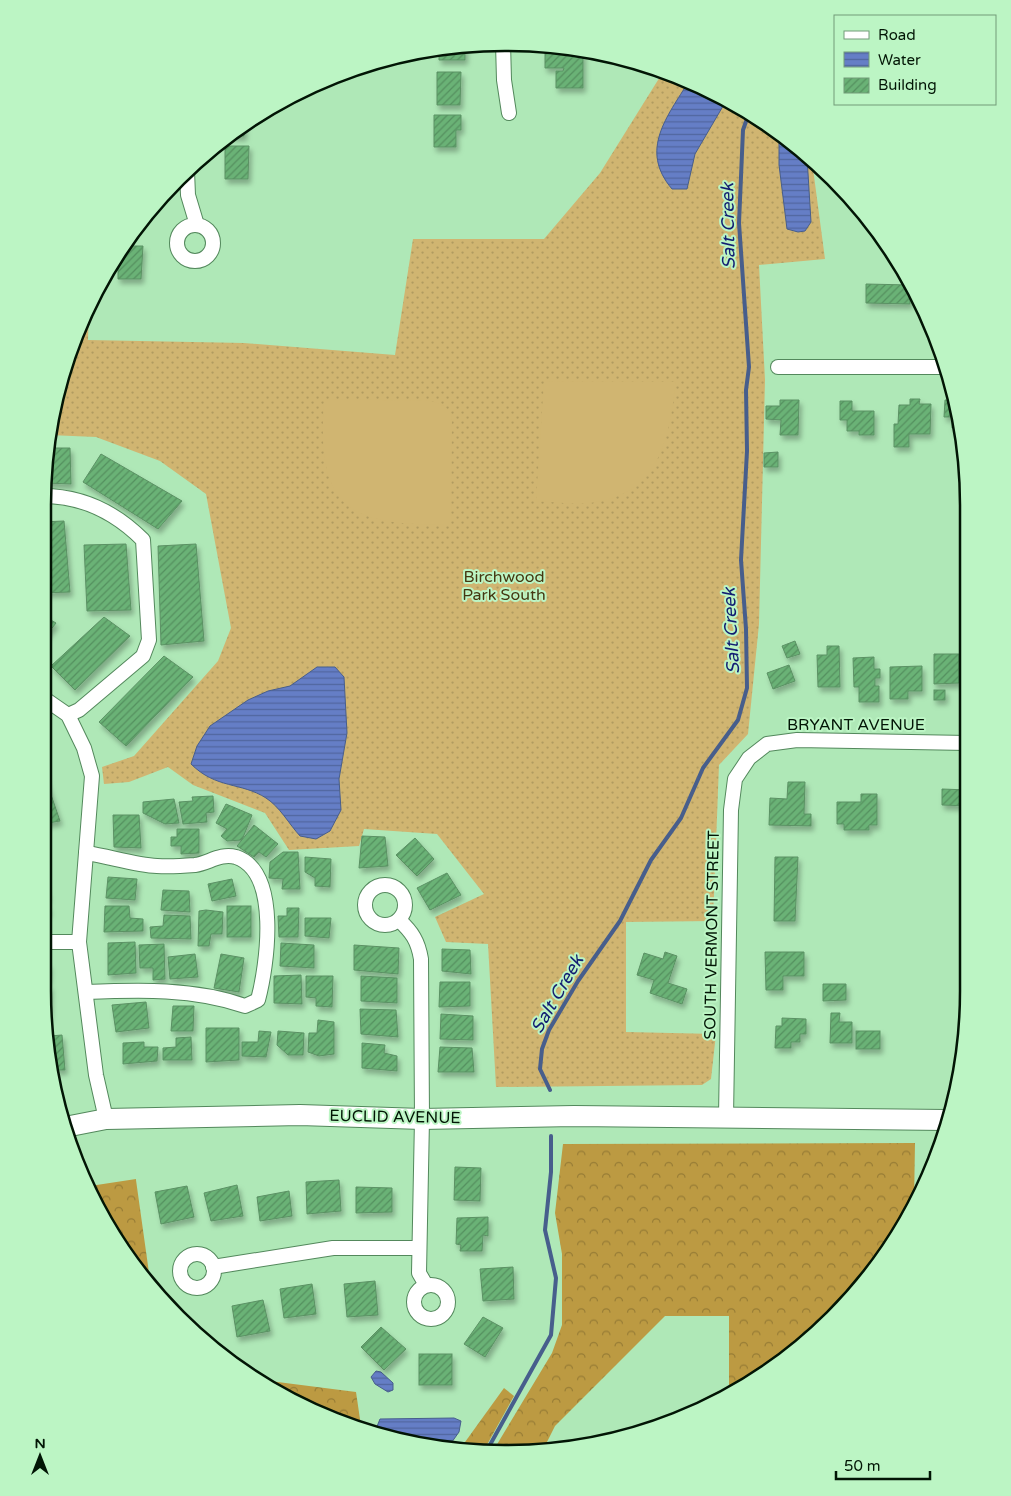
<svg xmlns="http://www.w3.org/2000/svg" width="1011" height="1496" font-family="'Varela Round',sans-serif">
<defs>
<pattern id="grass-dots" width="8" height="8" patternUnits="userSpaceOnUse" patternTransform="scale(1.25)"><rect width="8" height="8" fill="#d0b571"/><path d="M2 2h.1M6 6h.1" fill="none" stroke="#b19b60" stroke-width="1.8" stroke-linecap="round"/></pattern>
<pattern id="forest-crowns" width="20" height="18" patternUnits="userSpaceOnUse" patternTransform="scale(1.25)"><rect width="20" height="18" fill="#bc9a42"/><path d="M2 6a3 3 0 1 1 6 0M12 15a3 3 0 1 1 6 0" fill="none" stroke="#977c35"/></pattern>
<pattern id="water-rules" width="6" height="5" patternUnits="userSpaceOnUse" patternTransform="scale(1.25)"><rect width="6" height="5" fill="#657ec6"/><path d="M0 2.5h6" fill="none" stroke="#51669f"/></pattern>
<pattern id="building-hatch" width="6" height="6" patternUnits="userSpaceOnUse" patternTransform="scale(1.25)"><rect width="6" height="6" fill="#6ab276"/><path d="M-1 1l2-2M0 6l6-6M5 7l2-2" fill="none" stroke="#55905f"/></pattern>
<filter id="shadow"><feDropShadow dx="2.5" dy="4.5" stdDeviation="2.5" flood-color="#0004"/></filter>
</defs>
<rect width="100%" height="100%" fill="#afe8b7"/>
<polygon fill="url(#grass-dots)" points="663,72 682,78 762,120 812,161 825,259 759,265 765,380 759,624 748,734 719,765 713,921 626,922 626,1032 716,1034 711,1079 702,1085 496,1087 488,944 446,942 435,917 484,894 437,834 364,829 359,846 289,850 265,813 193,785 168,767 129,782 104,784 102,767 134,756 218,661 231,628 206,494 160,461 96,437 49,435 51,415 89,305 88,340 244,343 395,355 413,239 544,239 600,173"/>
<g fill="url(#forest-crowns)">
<polygon points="915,1143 914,1204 833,1318 737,1392 729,1394 729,1316 665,1316 555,1426 544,1448 493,1451 552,1353 562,1325 562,1254 555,1213 563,1144"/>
<polygon points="136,1179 136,1180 150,1280 121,1248 90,1186"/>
<polygon points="262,1380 356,1392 361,1426 329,1418"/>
<polygon points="504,1388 514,1396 483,1452 460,1449"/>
</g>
<g fill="#d0b571">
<path d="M 544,381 L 676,382 C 668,442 660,494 590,503 C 573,505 554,502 536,501 Z"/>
<path d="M 331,399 L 431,401 C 440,404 447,406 452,415 L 451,525 C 348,525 316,510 324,400 Z"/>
</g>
<g fill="url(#water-rules)" stroke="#475e8c">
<path d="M 689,81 L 726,101 L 695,154 L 687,189 L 672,189 C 639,150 667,117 689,81 Z"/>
<polygon points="779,134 807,157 811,222 805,231 798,232 787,229 779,165"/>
<path d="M 317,667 L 335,667 L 344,677 L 347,733 L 339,779 L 341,810 L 330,831 L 316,839 L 300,836 C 289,824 280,807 266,798 C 241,782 216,789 191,764 L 197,746 L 210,726 L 248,700 L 268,691 L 290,686 Z"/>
<polygon points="376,1371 381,1372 393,1383 393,1390 388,1392 375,1384 371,1377"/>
<polygon points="454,1418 461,1421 459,1432 449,1446 376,1429 380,1419"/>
</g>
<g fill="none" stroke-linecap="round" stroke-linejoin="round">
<g stroke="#475e8c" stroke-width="4">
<polyline points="550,1090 540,1069 542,1049 549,1030 578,981 620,921 651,860 681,818 703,768 738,720 747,688 746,629 741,560 747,451 746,390 749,367 739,223 743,130 749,113"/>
<polyline points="486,1452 551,1335 556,1278 545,1230 551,1172 551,1136"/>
</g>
</g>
<g fill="url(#building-hatch)" stroke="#5b9164" filter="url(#shadow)">
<polygon points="465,47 465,60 439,60 439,49"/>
<polygon points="545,53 583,53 583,88 556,88 556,71 563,71 564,68 545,68"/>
<polygon points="437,72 461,72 460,105 437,105"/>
<polygon points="434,115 461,115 461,130 456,130 456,147 434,147"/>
<polygon points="244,124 244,136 229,136"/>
<polygon points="225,146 249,146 248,179 225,179"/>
<polygon points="129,246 143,246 141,279 118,279 118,262"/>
<polygon points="866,284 910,285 910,304 866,303"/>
<polygon points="910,399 920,399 919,404 931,404 930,434 909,434 909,447 894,447 894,424 898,424 899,405 910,405"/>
<polygon points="780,400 799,400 798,435 780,435 781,420 766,419 766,406 780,406"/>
<polygon points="945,400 955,400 961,428 952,428 952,417 944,417"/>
<polygon points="840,401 852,401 852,411 874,411 874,435 859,435 859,431 847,431 847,420 840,420"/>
<polygon points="48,448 70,448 71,484 45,483"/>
<polygon points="778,452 778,467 764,467 764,453"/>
<polygon points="101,454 182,501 158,529 83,482"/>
<polygon points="64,521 70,592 42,593 42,522"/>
<polygon points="126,544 131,610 87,611 84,545"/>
<polygon points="196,544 204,641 161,645 158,546"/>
<polygon points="42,615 56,623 42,641"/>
<polygon points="104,617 130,636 75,690 51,666"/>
<polygon points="795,641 800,654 787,658 782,646"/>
<polygon points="827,646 839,646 840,687 818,687 817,655 827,655"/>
<polygon points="934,654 959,654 959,683 934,684"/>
<polygon points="164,656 193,677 126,746 99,722"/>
<polygon points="874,657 874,669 880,669 880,678 875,678 875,686 879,686 879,702 859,702 859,687 854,687 853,658"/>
<polygon points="789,665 795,681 773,689 767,673"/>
<polygon points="922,666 922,691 908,691 908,699 890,699 890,667"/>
<rect x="934" y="690" width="11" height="10"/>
<polygon points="42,768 60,821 42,824"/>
<polygon points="788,782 805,782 804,814 811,814 811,826 769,825 770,798 787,799"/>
<polygon points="942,789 968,790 968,806 942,805"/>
<polygon points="861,794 877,794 877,825 869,825 869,830 844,830 844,824 837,824 837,802 861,802"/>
<polygon points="213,796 214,812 206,813 207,822 183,824 179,802 193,801 192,797"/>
<polygon points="174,799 179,823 165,824 143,813 143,802"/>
<polygon points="226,804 252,815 242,840 227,841 221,836 227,829 216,823"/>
<polygon points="113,815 139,815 141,848 114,847"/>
<polygon points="254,825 278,844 266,857 259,852 254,857 237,846"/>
<polygon points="177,829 199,829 199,853 181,854 181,846 171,846 171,837 177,837"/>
<polygon points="362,836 385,837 388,866 359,868"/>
<polygon points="415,838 434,859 417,876 396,855"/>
<polygon points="283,852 298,852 300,889 282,889 283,879 269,878 270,862"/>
<polygon points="305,857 331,859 330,887 315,886 315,878 305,872"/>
<polygon points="775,857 798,857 795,921 774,921"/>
<polygon points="447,873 461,895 430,910 417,888"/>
<polygon points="108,877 137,879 135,900 106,898"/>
<polygon points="232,879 236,896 212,901 208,884"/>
<polygon points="42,880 48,897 44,900 49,911 42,914"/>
<polygon points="163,890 189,891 190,912 161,910"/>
<polygon points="105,906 129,906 130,918 143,919 143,931 104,932"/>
<rect x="227" y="906" width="24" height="31"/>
<polygon points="287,908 299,908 298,937 279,937 278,916 287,916"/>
<polygon points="206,910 223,912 222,934 211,934 209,946 198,946 199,911"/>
<polygon points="164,915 190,916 191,939 151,938 150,927 163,926"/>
<polygon points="305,918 331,918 329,938 305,936"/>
<polygon points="135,942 136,973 108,975 108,943"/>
<polygon points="281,943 314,945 314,968 280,966"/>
<polygon points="164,944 165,979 153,980 153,968 140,968 139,945"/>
<polygon points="354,945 399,948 398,974 354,970"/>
<polygon points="442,949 470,950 471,974 442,971"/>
<polygon points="665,952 677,956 668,983 687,989 682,1004 650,993 654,980 637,975 644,953 663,959"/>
<polygon points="765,952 804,952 804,976 783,976 783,990 766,990"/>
<polygon points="195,954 198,977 170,979 168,957"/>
<polygon points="221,954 244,958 239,992 214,988"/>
<polygon points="49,964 48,981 42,981 42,965"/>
<polygon points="301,975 302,1004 274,1003 274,976"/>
<polygon points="306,976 333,976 332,1007 316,1006 316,998 306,997"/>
<polygon points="361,976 397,978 397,1003 361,1001"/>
<polygon points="440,982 470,982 470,1006 439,1007"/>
<polygon points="823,984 846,984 846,1000 823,1001"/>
<polygon points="50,985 49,1016 47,1017 42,986"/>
<polygon points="146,1002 149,1028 116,1032 112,1005"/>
<polygon points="173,1006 194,1006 193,1031 171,1031"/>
<polygon points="360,1009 396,1010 398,1037 361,1034"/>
<polygon points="831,1013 840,1013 839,1022 852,1022 852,1043 830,1043"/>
<polygon points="441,1014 473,1016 473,1040 440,1039"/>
<polygon points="782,1018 806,1019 806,1034 800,1034 800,1042 791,1042 791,1048 775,1048 776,1026 782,1026"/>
<polygon points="318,1020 334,1022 334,1054 319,1056 308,1052 309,1033 317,1033"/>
<polygon points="206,1028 239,1028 239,1060 206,1062"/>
<polygon points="259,1031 271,1032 266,1057 242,1056 242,1042 258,1042"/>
<polygon points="278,1031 304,1033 303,1055 288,1055 277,1045"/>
<rect x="856" y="1031" width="24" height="18"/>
<polygon points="62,1035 65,1070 56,1070 50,1036"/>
<polygon points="191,1037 192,1060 163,1060 163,1048 176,1047 176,1038"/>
<polygon points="144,1042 144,1047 158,1047 157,1061 123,1064 123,1043"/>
<polygon points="362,1043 385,1045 384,1053 397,1056 397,1071 362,1068"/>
<polygon points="440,1047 472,1048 474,1072 438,1072"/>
<polygon points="455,1167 481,1168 480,1201 454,1200"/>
<polygon points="339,1180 341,1211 307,1214 306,1182"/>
<polygon points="237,1185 243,1216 211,1221 204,1193"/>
<polygon points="187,1186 194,1217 161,1224 155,1192"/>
<polygon points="356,1187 392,1188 392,1212 356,1213"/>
<polygon points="289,1191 292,1216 260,1221 257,1197"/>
<polygon points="488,1217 488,1236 483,1235 482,1251 460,1251 461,1245 456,1244 457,1218"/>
<polygon points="513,1267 514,1299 483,1301 480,1269"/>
<polygon points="375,1281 378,1315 347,1317 344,1284"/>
<polygon points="312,1284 316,1314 284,1318 280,1289"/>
<polygon points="263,1300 270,1331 237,1337 232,1306"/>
<polygon points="483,1317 503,1328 485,1357 464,1344"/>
<polygon points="381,1327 406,1349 384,1370 361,1347"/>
<rect x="419" y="1354" width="33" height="31"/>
</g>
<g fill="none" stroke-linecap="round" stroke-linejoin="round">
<g stroke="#53885c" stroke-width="16">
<g id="minor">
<polyline points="503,43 504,80 509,113"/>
<polyline points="187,171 188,195 197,225"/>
<circle cx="195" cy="243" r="18"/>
<polyline points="778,367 945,367"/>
<path d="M 43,496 C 82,496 116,513 143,540 L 149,640 L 143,656 L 79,710 L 68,715"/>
<polyline points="42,697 68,715 84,748 92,776 79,942 96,1075 106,1119"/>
<path d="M 86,853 C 108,856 135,865 157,866 C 169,867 183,866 195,865 C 209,863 220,853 236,857 C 281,872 267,966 258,1000 L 245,1006 C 194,988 139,990 86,992"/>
<circle cx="385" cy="905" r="20"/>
<path d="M 399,920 C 412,932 418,941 421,959 L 422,1119 L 419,1273 L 426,1285"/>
<polyline points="42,942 79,942"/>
<polyline points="726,1117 731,810 735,779 749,758 767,744 797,740 968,743"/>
<circle cx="197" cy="1271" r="17"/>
<polyline points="213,1267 333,1248 419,1248"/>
<circle cx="431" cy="1302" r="17"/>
</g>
</g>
<g stroke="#53885c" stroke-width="22">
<polyline id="secondary" points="65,1127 106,1119 300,1115 422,1119 574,1116 946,1120"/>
</g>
<use href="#minor" stroke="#fff" stroke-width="14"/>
<use href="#secondary" stroke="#fff" stroke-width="20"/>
</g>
<g text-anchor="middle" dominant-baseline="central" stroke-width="4" stroke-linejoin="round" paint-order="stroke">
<g font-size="16" fill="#453711" stroke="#bcf5c4">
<text x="504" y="577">Birchwood<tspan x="504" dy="18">Park South</tspan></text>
</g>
<g font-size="16" fill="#021505" stroke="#bcf5c4">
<text x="856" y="725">BRYANT AVENUE</text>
<text transform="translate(712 935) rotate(-89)">SOUTH VERMONT STREET</text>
<text transform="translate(395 1117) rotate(1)">EUCLID AVENUE</text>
</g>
<g font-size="18" font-style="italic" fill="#121e72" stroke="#bcf5c4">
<text transform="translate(728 226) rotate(-91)">Salt Creek</text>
<text transform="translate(731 631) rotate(-93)">Salt Creek</text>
<text transform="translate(557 994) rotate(-60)">Salt Creek</text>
</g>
</g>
<path d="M0 0H1011V1496H0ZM505 51H506A454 454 0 0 1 960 505V991A454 454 0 0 1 506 1445H505A454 454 0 0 1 51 991V505A454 454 0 0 1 505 51Z" fill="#bcf5c4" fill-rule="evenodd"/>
<path fill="none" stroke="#021505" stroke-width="2.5" d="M505 51H506A454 454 0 0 1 960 505V991A454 454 0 0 1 506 1445H505A454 454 0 0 1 51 991V505A454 454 0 0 1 505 51Z"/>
<rect x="834" y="15" width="162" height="90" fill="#bcf5c4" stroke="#729b78"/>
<rect x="844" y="31" width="25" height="8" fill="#ffffff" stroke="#729b78"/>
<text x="878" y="40" font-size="15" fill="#021505">Road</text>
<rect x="844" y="52" width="25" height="15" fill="url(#water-rules)" stroke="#729b78"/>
<text x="878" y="65" font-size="15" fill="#021505">Water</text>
<rect x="844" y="78" width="25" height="15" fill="url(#building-hatch)" stroke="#729b78"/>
<text x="878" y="90" font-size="15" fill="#021505">Building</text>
<g transform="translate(40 1456)" stroke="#bcf5c4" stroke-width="4" paint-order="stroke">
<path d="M0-4L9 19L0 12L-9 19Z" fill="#021505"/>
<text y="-8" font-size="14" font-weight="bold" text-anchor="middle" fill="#021505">N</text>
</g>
<path d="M836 1471v8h94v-8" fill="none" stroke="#021505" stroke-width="2.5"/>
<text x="844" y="1471" font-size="15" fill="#021505" stroke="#bcf5c4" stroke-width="4" paint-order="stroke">50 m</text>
</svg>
